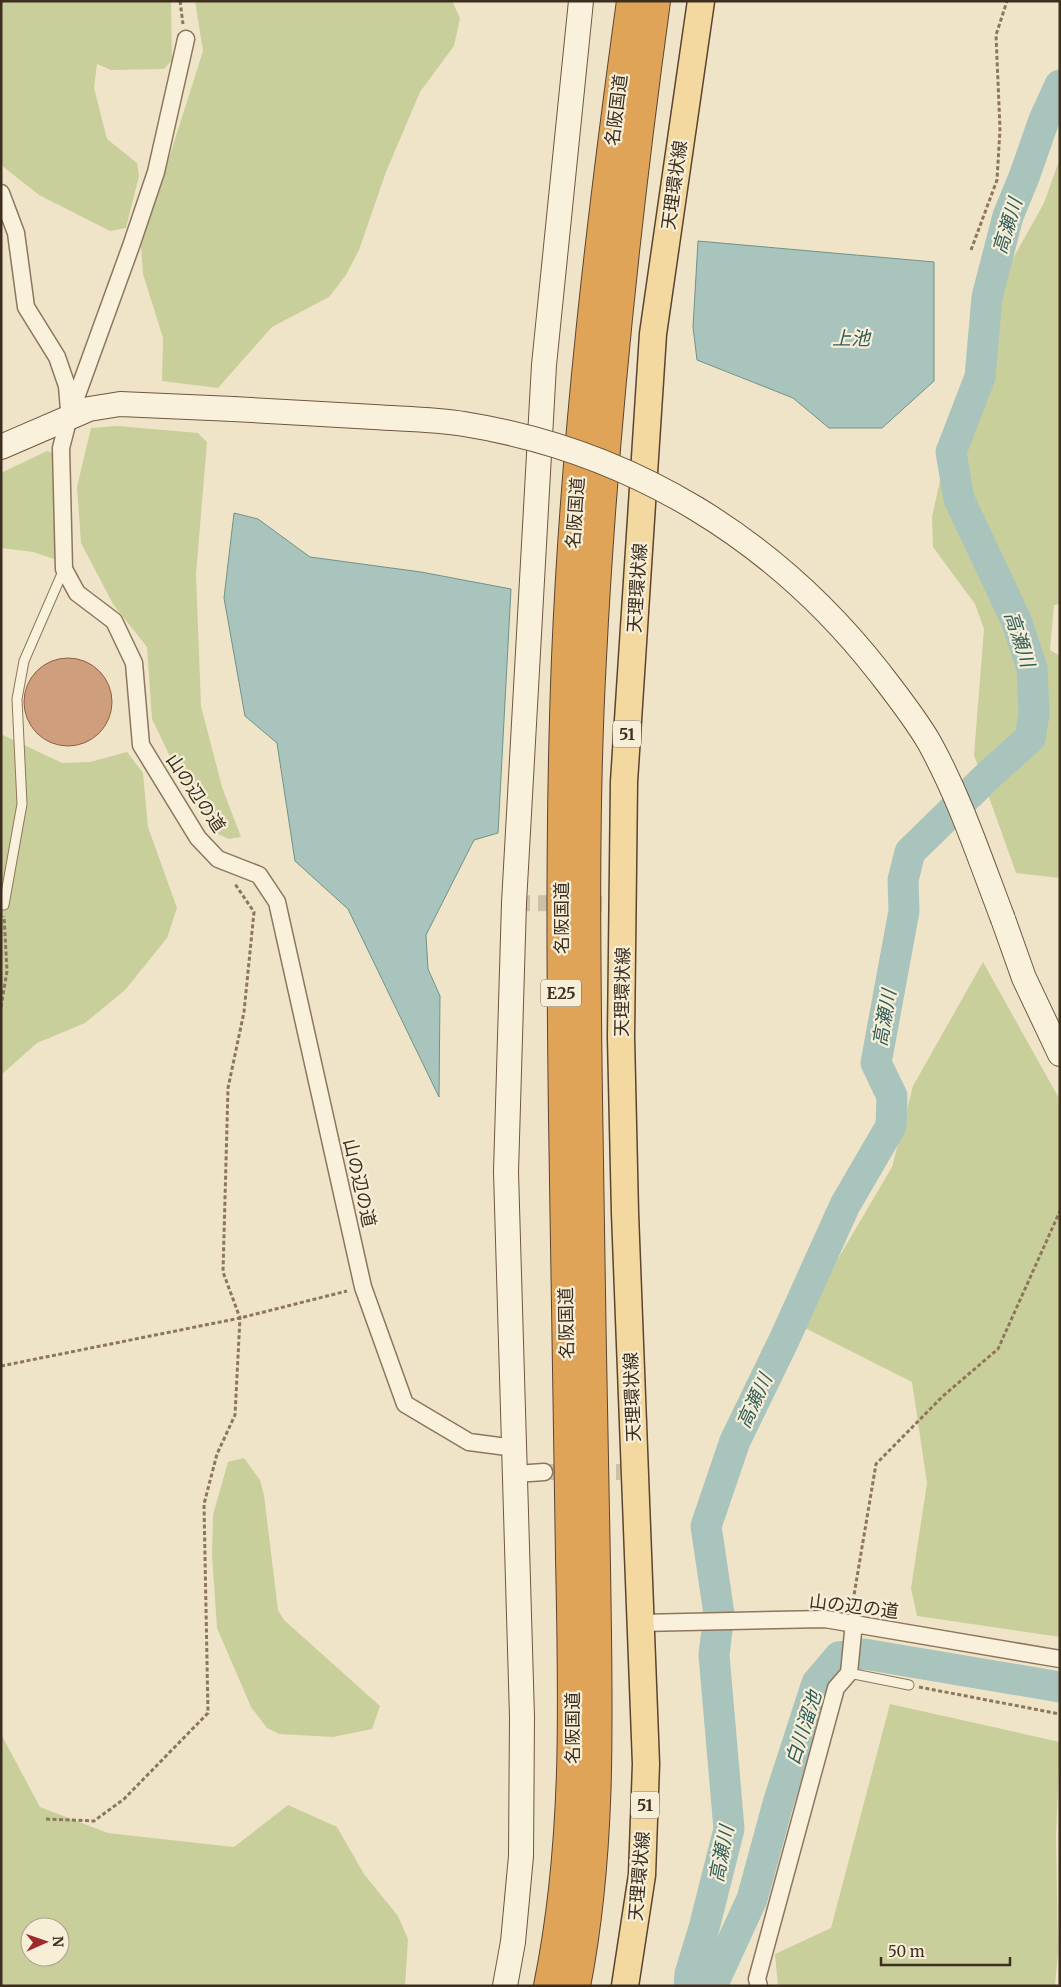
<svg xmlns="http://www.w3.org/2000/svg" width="1061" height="1987" font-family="Merriweather,'Noto Sans JP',serif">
<rect width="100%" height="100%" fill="#f0e4c8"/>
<g fill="#c9cf9b" fill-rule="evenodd">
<polygon points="1,1 171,1 172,60 164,69 111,70 97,64 94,88 107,139 137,163 139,176 126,228 110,231 39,195 1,165"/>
<polygon points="195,1 452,1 460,18 454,46 420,92 386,172 359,250 346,275 329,297 272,327 218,388 162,381 163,338 143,274 141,246 203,51"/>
<polygon points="1060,158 1060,604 1054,605 1050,650 1060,656 1060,878 1016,873 974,755 984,629 975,604 933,547 932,517 945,458 977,387 993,294 1044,203"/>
<polygon points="118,426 198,433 207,442 196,574 201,706 222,787 241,837 229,839 216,833 191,800 152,719 147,647 113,604 81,543 77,487 91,428"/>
<polygon points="47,451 57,454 57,560 33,552 1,548 1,473"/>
<polygon points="1,734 62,763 90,762 127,752 143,773 148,827 177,908 167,938 125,990 85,1023 37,1043 1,1075"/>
<polygon points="983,962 1060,1100 1060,1637 917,1616 911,1588 927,1483 912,1382 799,1325 892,1167 913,1086"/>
<polygon points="244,1458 260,1480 264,1495 278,1610 284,1620 380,1706 372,1729 333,1737 279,1734 267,1728 251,1707 217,1628 212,1555 213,1515 228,1462"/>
<polygon points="890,1704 1060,1742 1056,1836 1058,1952 1055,1986 778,1986 775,1954 831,1928"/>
<path d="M 1,1734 L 40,1807 L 108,1833 L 234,1847 L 288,1805 L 337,1827 L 364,1874 L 398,1916 L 408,1939 L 405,1986 L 1,1986 ZM 30,1927 L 60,1927 L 60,1957 L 30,1957 Z"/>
</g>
<g fill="#a9c4bc" stroke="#6f938a">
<polygon points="698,241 934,262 934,381 882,428 829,428 793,398 697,360 693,327"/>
<polygon points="234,513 258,519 310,557 421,572 511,589 498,833 474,840 426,935 428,969 440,996 439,1097 348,909 295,861 277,743 245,716 224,598"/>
</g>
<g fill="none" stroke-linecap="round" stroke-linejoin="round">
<g stroke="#a9c4bc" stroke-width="31">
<polyline points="689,1986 690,1974 704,1928 729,1829 714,1655 719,1614 706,1526 735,1441 785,1338 845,1205 891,1126 892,1096 876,1063 904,911 903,880 910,852 991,773 1030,738 1034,714 1032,668 1016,620 959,499 951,452 980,377 987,297 1008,216 1024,177 1044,120 1060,85"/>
<polyline points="712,1986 752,1899 779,1800 817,1683 839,1657 864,1654 1060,1687"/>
</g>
</g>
<circle fill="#cf9f7d" stroke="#8d5f41" cx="68" cy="702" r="44"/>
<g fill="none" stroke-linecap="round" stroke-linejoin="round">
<g stroke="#ccc0a6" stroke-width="16" stroke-dasharray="16 8" stroke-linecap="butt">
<polyline points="514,903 623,904"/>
<polyline points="544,1472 620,1472"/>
</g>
<g stroke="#8d765c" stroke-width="11">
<g id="lane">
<polyline points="4,905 22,804 17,699 24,661 64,569"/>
<polyline points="849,1673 909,1685"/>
</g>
</g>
<g stroke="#8d765c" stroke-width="19">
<g id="street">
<polyline points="186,39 156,172 131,246 69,417 61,448 64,569 77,593 114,621 134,663 141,745 198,838 218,859 259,875 277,902 363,1287 405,1404 469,1442 515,1448"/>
<polyline points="1,193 16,233 26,307 57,357 67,386 69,410"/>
<polyline points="516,1474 544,1472"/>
<polyline points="641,1623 825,1619 1060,1659"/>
<polyline points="759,1986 757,1979 836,1688 849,1673 854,1622"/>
</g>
</g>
<g stroke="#6f573f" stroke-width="26">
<g id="secondary">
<polyline points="1,447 89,409 120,404 233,409"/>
<polyline points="1003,919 1024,978 1060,1054"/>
<polyline points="505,1986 513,1942 521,1856 522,1717 506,1172 514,903 544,365 581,1"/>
</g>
</g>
<g stroke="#5b4430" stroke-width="29">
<polyline id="primary" points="625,1986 642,1875 646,1764 625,1213 621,1037 624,782 653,334 701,1"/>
</g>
<g stroke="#5b4430" stroke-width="30">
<g id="highway">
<path d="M 548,1986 C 577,1844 573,1701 570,1558 C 568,1411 565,1264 563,1118 C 561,964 560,811 566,658 C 575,438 601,219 631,1"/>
<path d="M 576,1986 C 603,1848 598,1707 596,1567 C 593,1411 590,1254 588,1098 C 586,951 584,804 592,658 C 603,438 626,219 656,1"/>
</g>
</g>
<g stroke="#8d765c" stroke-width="3" stroke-dasharray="4 2.5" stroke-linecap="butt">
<polyline points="180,1 183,24"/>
<polyline points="971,250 997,180 1000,129 996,35 1007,1"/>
<polyline points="1,1007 7,971 4,916"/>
<polyline points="1,1366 240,1318 347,1291"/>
<polyline points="852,1607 876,1464 943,1396 998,1349 1060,1211"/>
<polyline points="919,1687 1060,1714"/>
<polyline points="46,1819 94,1821 124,1799 208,1713 204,1504 217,1454 235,1415 240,1318 223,1272 228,1088 244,1012 254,912 235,884"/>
</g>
<use href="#lane" stroke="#faf1dc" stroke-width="9"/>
<use href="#street" stroke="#faf1dc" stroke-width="16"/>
<use href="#secondary" stroke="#faf1dc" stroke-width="24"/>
<use href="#primary" stroke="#f3d9a0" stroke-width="26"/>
<use href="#highway" stroke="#e0a458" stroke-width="28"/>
<g stroke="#6f573f" stroke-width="26" stroke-linecap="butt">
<path id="secondary-bridge" d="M 233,409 C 280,412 327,414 374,417 C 404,419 435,419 464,424 C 632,451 775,539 879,672 C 896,694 915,718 929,742 C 960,798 980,859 1003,919"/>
</g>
<use href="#secondary-bridge" stroke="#faf1dc" stroke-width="24"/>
</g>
<g text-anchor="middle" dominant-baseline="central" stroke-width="4.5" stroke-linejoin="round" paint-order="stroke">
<g fill="#f7eed8" stroke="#756857" stroke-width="1">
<rect x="613" y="720.5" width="28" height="27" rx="4"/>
<rect x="541" y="979.5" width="40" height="27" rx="4"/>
<rect x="631" y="1791.5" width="28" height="27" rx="4"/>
</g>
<g font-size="16" font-weight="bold" fill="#3d2e20">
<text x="627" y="734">51</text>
<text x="561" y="993">E25</text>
<text x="645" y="1805">51</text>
</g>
<g font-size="18" fill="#3d2e20" stroke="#f7eed8">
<text transform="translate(616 110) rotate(-83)">名阪国道</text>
<text transform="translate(674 185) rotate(-82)">天理環状線</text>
<text transform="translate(575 513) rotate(-86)">名阪国道</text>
<text transform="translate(637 588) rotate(-86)">天理環状線</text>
<text transform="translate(196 793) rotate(56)">山の辺の道</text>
<text transform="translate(561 918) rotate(-90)">名阪国道</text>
<text transform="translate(622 992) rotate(-89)">天理環状線</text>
<text transform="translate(360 1183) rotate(77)">山の辺の道</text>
<text transform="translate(566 1323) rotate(-91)">名阪国道</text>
<text transform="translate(632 1397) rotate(-92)">天理環状線</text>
<text transform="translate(854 1606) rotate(7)">山の辺の道</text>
<text transform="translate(572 1728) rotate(-90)">名阪国道</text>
<text transform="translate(639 1876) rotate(-85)">天理環状線</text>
</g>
<g font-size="19" font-style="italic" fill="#2f5d5a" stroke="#f7eed8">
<text transform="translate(1007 226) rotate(-73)">高瀬川</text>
<text x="851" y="338">上池</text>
<text transform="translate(1020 639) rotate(72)">高瀬川</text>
<text transform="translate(884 1018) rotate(-80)">高瀬川</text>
<text transform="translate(754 1401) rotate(-65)">高瀬川</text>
<text transform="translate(803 1728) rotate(-72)">白川溜池</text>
<text transform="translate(721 1854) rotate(-79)">高瀬川</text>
</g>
</g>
<rect width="1061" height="1987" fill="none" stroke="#3d2e20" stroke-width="5"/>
<g transform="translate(45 1942) rotate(88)"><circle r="24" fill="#f7eed8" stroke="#ada18e"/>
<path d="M0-4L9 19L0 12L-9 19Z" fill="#9e2a2b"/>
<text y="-8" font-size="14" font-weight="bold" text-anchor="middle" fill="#3d2e20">N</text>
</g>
<path d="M881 1957v8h129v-8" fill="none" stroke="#3d2e20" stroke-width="2.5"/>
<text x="888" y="1957" font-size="15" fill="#3d2e20" stroke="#f7eed8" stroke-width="4" paint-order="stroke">50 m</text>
</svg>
